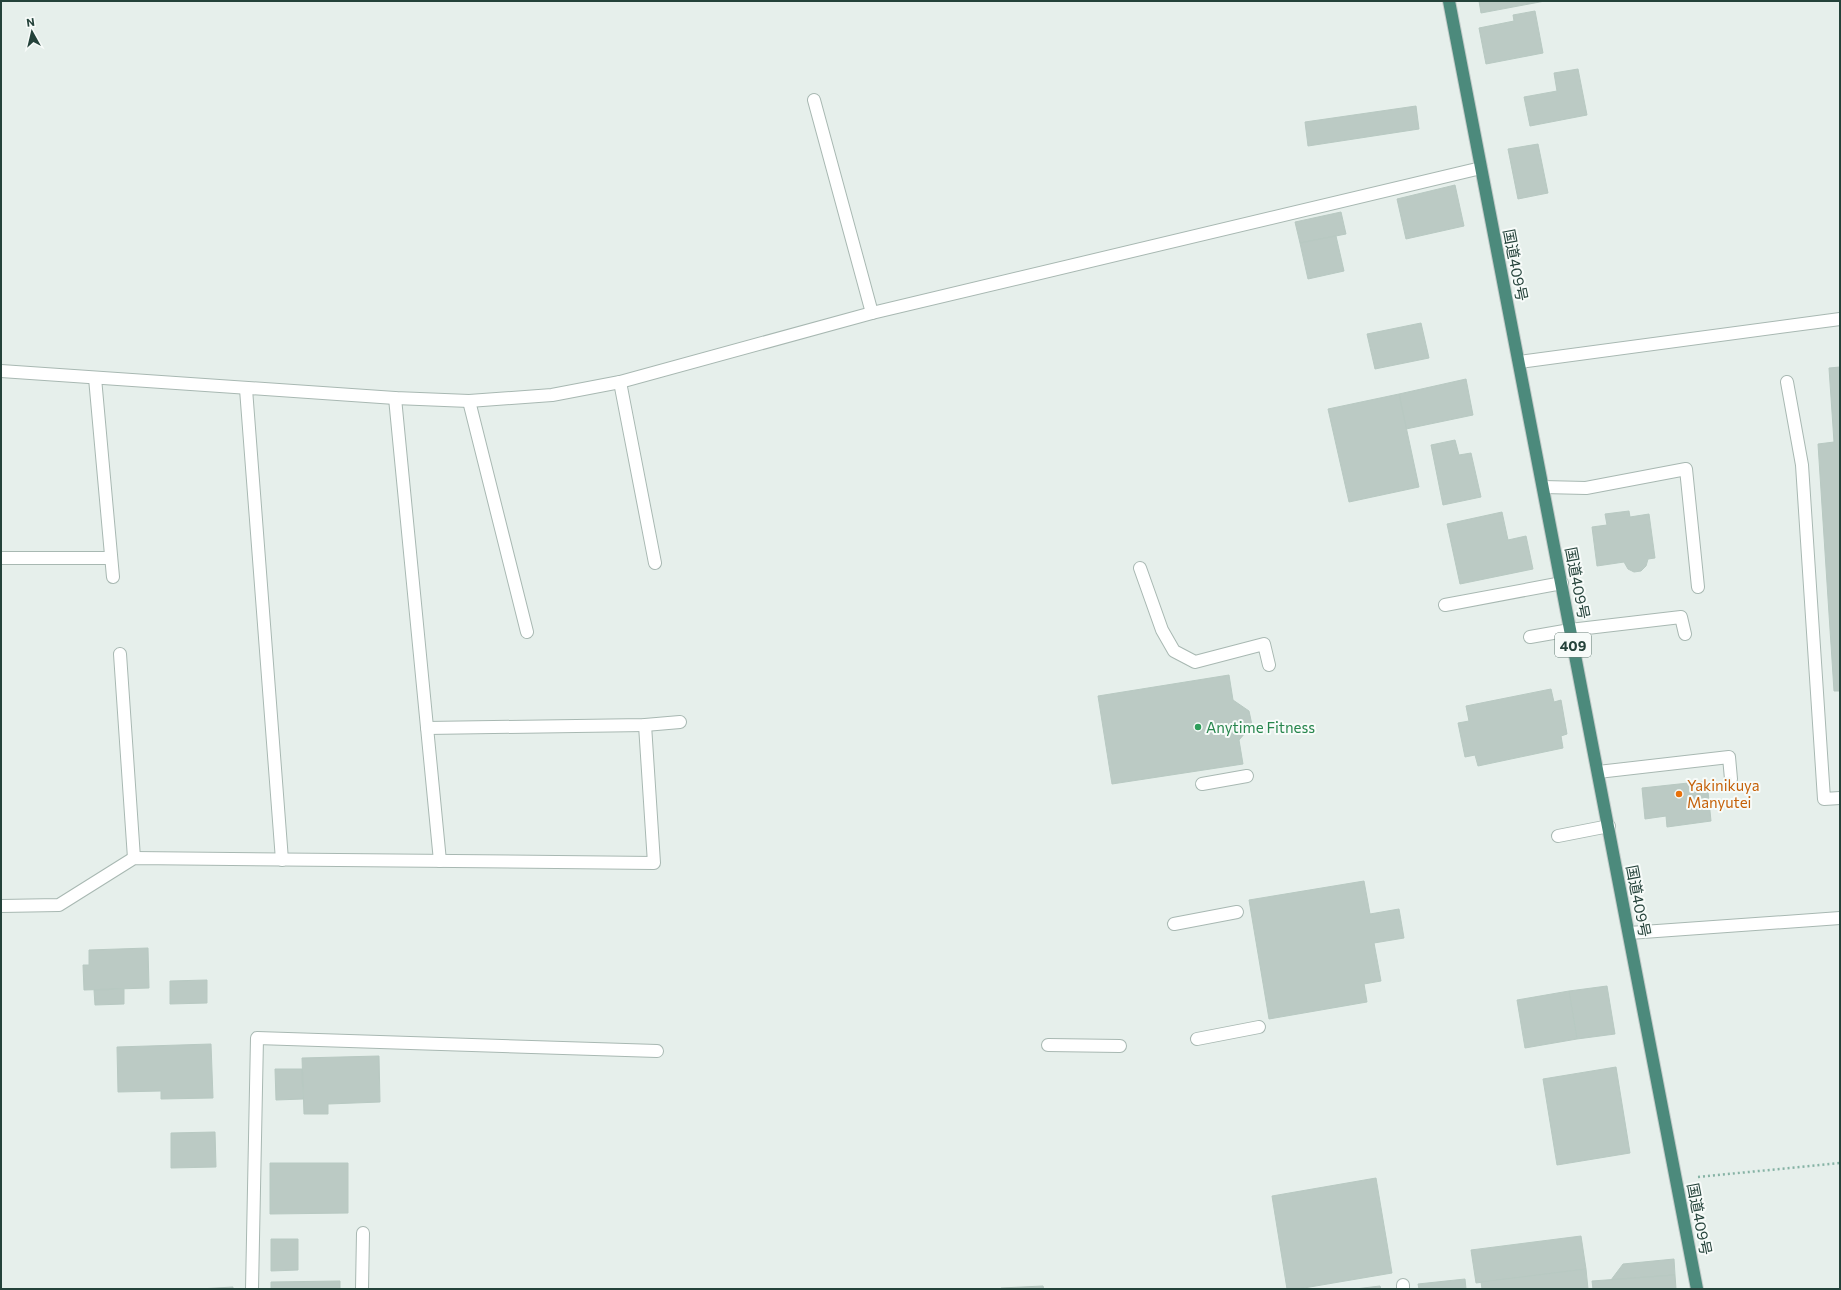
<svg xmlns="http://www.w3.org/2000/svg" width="1841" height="1290" font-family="Commissioner,'Noto Sans JP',sans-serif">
<rect width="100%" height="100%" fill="#e6efeb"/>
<g fill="#bbcac4" stroke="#b8c9c2">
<polygon points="1479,1 1545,1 1481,13"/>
<polygon points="1535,11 1543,53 1486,64 1479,28 1514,21 1513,15"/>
<polygon points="1578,69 1587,115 1530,126 1524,97 1557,91 1554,73"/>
<polygon points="1416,106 1419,129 1308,146 1305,122"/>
<polygon points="1538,144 1548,193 1518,199 1508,149"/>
<polygon points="1455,185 1464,226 1406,239 1397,199"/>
<polygon points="1341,212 1346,234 1300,243 1295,222"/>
<polygon points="1336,236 1344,271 1308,279 1300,243"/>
<polygon points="1421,323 1429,358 1375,369 1367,334"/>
<polygon points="1840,367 1840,691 1834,691 1818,444 1834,442 1829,368"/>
<polygon points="1466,379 1473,415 1406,429 1399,394"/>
<polygon points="1399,394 1419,487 1349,502 1328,409"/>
<polygon points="1455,440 1459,455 1471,453 1481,497 1443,505 1431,445"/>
<polygon points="1629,511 1630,517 1649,514 1655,558 1648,559 1646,566 1641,571 1634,572 1628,569 1624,562 1597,566 1592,527 1607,525 1605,514"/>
<polygon points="1502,512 1508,540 1526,536 1533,569 1460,584 1447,524"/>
<polygon points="1229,675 1233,700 1249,711 1252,725 1239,740 1243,764 1112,784 1098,696"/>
<polygon points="1551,689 1554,702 1561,700 1567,734 1561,736 1563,748 1478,766 1475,755 1465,757 1458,723 1469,721 1466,706"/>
<polygon points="1707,781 1711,821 1667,827 1666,816 1645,819 1642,788"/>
<polygon points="1364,881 1370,914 1399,909 1404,938 1374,943 1381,981 1364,984 1367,1002 1269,1019 1249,900"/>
<polygon points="148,948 149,988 84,990 83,965 89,965 89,950"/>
<polygon points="207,980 207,1003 170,1004 170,981"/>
<polygon points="1607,986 1615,1034 1577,1039 1569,991"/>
<polygon points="124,989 124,1004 95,1005 94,990"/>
<polygon points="1569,991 1577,1039 1525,1048 1517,1000"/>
<polygon points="211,1044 213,1098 161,1099 161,1091 118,1092 117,1047"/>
<polygon points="379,1056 380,1102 328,1104 328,1114 304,1114 302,1058"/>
<polygon points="1616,1067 1630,1153 1557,1165 1543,1079"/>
<polygon points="275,1069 302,1069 303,1099 276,1100"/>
<polygon points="215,1132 216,1167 171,1168 171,1133"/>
<polygon points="270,1163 348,1163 348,1213 270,1214"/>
<polygon points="1376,1178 1392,1273 1298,1289 1287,1289 1272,1196"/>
<polygon points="1581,1236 1586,1269 1476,1283 1471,1250"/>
<polygon points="271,1239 298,1239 298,1270 271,1271"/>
<polygon points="1674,1259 1675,1275 1611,1280 1623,1264"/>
<polygon points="1586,1269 1588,1289 1482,1289 1481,1282"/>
<polygon points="1675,1275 1676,1289 1593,1289 1592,1281"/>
<polygon points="1465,1279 1466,1289 1419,1289 1418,1284"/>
<polygon points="340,1281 340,1289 271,1289 271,1282"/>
<polygon points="1043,1286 1044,1289 1001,1289 1001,1288"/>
<polygon points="1380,1286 1381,1289 1355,1289"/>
<polygon points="233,1287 233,1289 199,1289"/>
</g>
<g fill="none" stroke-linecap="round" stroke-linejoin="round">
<g stroke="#a8b8b2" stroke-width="14">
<g id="service">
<polyline points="1519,362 1840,319"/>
<polyline points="1787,382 1802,465 1824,799 1840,798"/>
<polyline points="1543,487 1586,488 1686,469 1698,587"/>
<polyline points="1140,568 1162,630 1174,651 1195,662 1264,644 1269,665"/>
<polyline points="1445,605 1562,583"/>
<polyline points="1530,637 1570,630 1681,617 1685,634"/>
<polyline points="1598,772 1729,757 1731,779"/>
<polyline points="1202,784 1247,776"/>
<polyline points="1558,836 1609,826"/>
<polyline points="1174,924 1237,912"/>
<polyline points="1629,933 1840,918"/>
<polyline points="1197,1039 1259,1027"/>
<polyline points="1048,1045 1120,1046"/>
<polyline points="1403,1285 1403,1289"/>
<polyline points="362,1289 363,1233"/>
</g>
</g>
<g stroke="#a8b8b2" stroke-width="14">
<g id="minor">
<polyline points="814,100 872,313"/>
<polyline points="1,371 395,398 469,401 552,395 620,382 872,313 1481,168"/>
<polyline points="95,378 113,577"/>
<polyline points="620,382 655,563"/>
<polyline points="246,389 282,860"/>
<polyline points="395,398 440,861"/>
<polyline points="469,401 527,632"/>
<polyline points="1,558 111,558"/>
<polyline points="120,654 134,858"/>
<polyline points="427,728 645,725 680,722"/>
<polyline points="1,906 59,905 134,858 654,863 645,725"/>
<polyline points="252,1289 257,1038 657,1051"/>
</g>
</g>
<g stroke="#c2cac8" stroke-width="14">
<polyline id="trunk" points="1449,1 1697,1289"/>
</g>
<polyline stroke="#86b3a5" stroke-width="2.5" stroke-dasharray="2 3" stroke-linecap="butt" points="1698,1177 1840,1163"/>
<use href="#service" stroke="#fff" stroke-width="12"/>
<use href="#minor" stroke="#fff" stroke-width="12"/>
<use href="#trunk" stroke="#4c8a7c" stroke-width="12"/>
</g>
<circle fill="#2e9e5b" stroke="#f7fbf9" stroke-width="1.5" cx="1198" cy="727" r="4"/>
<circle fill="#e8710a" stroke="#f7fbf9" stroke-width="1.5" cx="1679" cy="794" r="4"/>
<g text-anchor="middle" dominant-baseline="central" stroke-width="4" stroke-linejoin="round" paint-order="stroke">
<rect fill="#f7fbf9" stroke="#637a73" stroke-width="1" x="1555" y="633" width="36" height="24" rx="3"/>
<g font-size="14" font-weight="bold" fill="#24423a">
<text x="1573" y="645">409</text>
</g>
<g font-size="15" fill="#24423a" stroke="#f7fbf9">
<text transform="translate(1516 265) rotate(79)">国道409号</text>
<text transform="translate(1578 583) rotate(79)">国道409号</text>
<text transform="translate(1639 901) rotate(79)">国道409号</text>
<text transform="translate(1700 1219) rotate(79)">国道409号</text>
</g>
<g font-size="15" fill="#27864d" stroke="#f7fbf9" text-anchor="start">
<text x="1206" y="727">Anytime Fitness</text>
</g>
<g font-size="15" fill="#c56008" stroke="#f7fbf9" text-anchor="start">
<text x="1687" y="785">Yakinikuya<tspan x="1687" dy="17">Manyutei</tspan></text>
</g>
</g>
<rect width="1841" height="1290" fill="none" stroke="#24423a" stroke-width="4"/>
<g transform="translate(32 32) rotate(352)" stroke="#f7fbf9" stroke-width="3" paint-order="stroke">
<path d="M0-3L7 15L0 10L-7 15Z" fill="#24423a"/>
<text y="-6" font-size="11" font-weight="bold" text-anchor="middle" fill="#24423a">N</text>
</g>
</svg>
